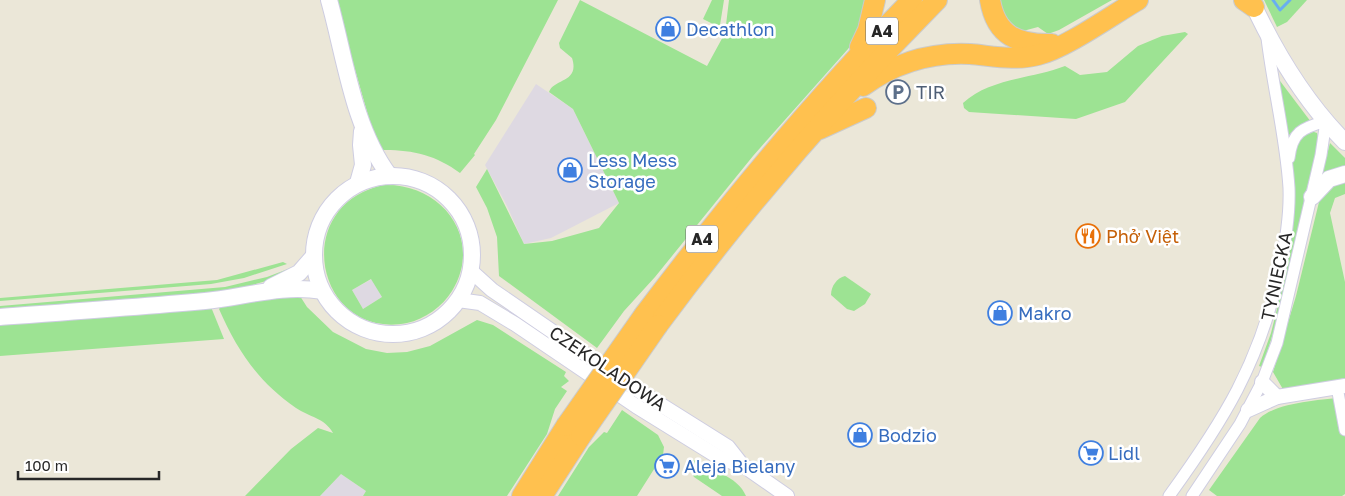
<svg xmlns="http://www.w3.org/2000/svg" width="1345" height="496" font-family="'Golos Text',sans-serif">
<rect width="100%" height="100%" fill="#ebe7d8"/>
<g fill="#ded9e2">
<polygon points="536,84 573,109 619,203 551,238 524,244 507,206 485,165"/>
<polygon points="372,279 382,297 363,309 352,290"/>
<polygon points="341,474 366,491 363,496 320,496"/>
</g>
<g fill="#9de393" fill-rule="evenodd">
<path d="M 335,0 L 558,0 L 496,120 L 474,154 L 475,155 L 460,173 C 435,154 409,149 378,150 Z"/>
<path d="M 580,0 L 707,66 L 725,33 L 729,0 L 868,0 L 854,40 L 848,49 L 753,156 L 655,277 L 624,311 L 597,348 L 499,276 L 497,237 L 487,208 L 476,187 L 487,169 L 524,244 L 552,241 L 599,228 L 619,203 L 573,109 L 549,92 C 554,78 580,83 572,58 L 560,48 L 559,43 Z"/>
<polygon points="712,0 724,0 720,25 717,26 703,19"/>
<path d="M 997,0 L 1112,0 L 1059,30 L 1048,34 L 1038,27 L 1023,31 C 1009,24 1004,14 997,0 Z"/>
<polygon points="1264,0 1307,0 1287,22 1277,27"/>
<path d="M 1185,32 L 1188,34 L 1125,102 L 1076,119 L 969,112 L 964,108 L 963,103 C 990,78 1032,79 1065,66 L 1080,75 L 1107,72 L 1138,46 L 1162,36 Z"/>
<polygon points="1277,77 1311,122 1290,135 1288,134"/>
<path d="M 1311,131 L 1317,133 C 1322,149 1311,171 1307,188 C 1294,248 1283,309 1262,367 L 1259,366 L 1271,333 L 1286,273 L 1293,221 L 1293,151 L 1302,137 Z"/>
<polygon points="1330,143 1345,158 1345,168 1322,174"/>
<polygon points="1345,180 1345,194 1335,198 1330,213 1345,282 1345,378 1284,391 1273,372 1296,296 1320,198 1328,188"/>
<path d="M 384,185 C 442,183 484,239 452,291 C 442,307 425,319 407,323 C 316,341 288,205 384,185 ZM 371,279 L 382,297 L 363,309 L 352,290 Z"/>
<polygon points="283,262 287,264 244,278 211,284 0,301 0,298 217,280"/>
<polygon points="288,269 290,274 229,292 0,311 0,306 225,287 267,277"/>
<path d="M 845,276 L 871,294 L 865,304 L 854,311 L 847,309 L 831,295 C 831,286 837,278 845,276 Z"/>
<path d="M 290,294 L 300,296 L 307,307 L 333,332 L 366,349 L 387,353 L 407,352 L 430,346 L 477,320 L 493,325 L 566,372 L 564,376 L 569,381 L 561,387 L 567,391 L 555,409 L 547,434 L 507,496 L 363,496 L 366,491 L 341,474 L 320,496 L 245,496 L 291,449 L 318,428 L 333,433 C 325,418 309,417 296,408 C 258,382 237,350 219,309 L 221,306 Z"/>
<polygon points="211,307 224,339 0,356 0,324"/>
<path d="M 1345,397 L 1345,494 L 1342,496 L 1217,496 L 1209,490 L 1260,418 C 1278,402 1321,400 1345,397 Z"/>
<polygon points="622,410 658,435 664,447 663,455 637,496 558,496 589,447 604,432 607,433"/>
<path d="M 692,459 C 709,469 738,476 746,496 L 722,496 L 694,477 L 689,469 Z"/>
</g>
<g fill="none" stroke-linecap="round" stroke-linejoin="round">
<polyline stroke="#68aef0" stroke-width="3" points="1273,0 1280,10 1290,0"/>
<g stroke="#cecde1" stroke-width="13">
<g id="minor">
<polyline points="1337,387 1345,430"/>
<path d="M 1169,496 C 1224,420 1259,364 1280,270 C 1285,243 1290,215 1289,188 C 1286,138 1273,88 1267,38"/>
<path d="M 1192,496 L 1240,424 L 1262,382 L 1277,343 L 1321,155 L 1326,121 C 1302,128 1292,132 1289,158"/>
</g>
</g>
<g stroke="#cecde1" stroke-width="16">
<g id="tertiary">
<polyline points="471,271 492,290 642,393 728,447 743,466"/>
<polyline points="458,300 480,303 515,324 636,406 720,458 744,466 787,496"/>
<polyline points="1262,382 1277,397"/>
<polyline points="1248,410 1277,397 1345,386"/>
</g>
</g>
<g stroke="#cecde1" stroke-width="18">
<g id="secondary">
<path d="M 329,0 C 345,57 353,127 389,175"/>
<path d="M 1251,0 C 1275,52 1304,101 1345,142"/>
<circle cx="393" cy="255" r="79"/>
<polyline points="358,183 363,165 361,145 362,131"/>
<polyline points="1312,197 1329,179 1345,174"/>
<polyline points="271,287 299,273 313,257"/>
<path d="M 0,317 C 68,312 137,307 205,301 C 244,297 283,284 322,291"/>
</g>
</g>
<g stroke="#cbcbcb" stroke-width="22">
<g id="motorway">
<path d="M 990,0 C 996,36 1018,45 1052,44"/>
<polyline points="1244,0 1254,7"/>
<polyline points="860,47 868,30 875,0"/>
<path d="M 863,86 C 895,63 931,52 970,54 C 993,56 1016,61 1038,55 C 1066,48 1112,15 1138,0"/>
<polyline points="820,129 866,108"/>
<path d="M 644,315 C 727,205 815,98 912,0"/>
<path d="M 658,325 C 743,210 836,102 937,0"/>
<polyline points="522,496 566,426"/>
<polyline points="542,496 581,436"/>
</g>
</g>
<use href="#minor" stroke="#fff" stroke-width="11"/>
<use href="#tertiary" stroke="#fff" stroke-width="14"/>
<use href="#secondary" stroke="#fff" stroke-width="16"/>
<use href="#motorway" stroke="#ffc14f" stroke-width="20"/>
<g stroke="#cbcbcb" stroke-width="22" stroke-linecap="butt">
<g id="motorway-bridge">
<polyline points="566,426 644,315"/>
<polyline points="581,436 658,325"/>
</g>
</g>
<use href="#motorway-bridge" stroke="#ffc14f" stroke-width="20"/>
</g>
<defs>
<g id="shop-ring" transform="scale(1.25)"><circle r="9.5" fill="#fff" stroke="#3f7fe0" stroke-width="1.5"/><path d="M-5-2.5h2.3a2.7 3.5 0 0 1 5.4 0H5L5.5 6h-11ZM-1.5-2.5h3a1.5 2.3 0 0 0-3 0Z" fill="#3f7fe0"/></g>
<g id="parking-ring" transform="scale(1.25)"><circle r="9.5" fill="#fff" stroke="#5c6f8a" stroke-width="1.5"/><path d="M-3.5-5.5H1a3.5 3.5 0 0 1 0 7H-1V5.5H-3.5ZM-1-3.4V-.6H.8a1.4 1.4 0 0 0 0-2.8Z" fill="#5c6f8a"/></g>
<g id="restaurant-ring" transform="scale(1.25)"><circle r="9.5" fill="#fff" stroke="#e8710a" stroke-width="1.5"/><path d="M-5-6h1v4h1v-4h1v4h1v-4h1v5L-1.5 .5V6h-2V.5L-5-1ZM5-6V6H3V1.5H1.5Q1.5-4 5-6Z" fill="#e8710a"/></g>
<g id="supermarket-ring" transform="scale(1.25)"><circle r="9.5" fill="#fff" stroke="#3f7fe0" stroke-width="1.5"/><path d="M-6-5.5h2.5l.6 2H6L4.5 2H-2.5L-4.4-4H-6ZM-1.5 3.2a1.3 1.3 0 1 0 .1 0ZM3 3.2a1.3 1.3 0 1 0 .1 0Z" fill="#3f7fe0"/></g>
</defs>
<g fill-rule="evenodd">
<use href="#shop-ring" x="668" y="29"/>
<use href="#parking-ring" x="898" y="92"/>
<use href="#shop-ring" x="570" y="170"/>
<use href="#restaurant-ring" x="1088" y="236"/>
<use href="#shop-ring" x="1000" y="313"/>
<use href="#shop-ring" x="860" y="435"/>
<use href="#supermarket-ring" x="1091" y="453"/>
<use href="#supermarket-ring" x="667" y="466"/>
</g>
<g text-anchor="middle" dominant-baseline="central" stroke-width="5" stroke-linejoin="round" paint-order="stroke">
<g fill="#fff" stroke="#686868" stroke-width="1">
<rect x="866" y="17.5" width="32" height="27" rx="4"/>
<rect x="686" y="225.5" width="32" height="27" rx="4"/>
</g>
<g font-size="16" font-weight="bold" fill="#272727">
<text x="882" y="31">А4</text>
<text x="702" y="239">A4</text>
</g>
<g font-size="18" fill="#366cbe" stroke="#fff" text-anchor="start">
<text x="686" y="29">Decathlon</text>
<text x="588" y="160">Less Mess<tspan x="588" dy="21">Storage</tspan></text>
<text x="1018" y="313">Makro</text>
<text x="878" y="435">Bodzio</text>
<text x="1108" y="453">Lidl</text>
<text x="684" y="466">Aleja Bielany</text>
</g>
<g font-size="18" fill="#4e5e75" stroke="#fff" text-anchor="start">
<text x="916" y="92">TIR</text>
</g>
<g font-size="18" fill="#c56008" stroke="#fff" text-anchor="start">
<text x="1106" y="236">Phở Việt</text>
</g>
<g font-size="18" fill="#272727" stroke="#fff">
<text transform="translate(1276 276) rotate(-78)">TYNIECKA</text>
<text transform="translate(608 368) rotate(34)">CZEKOLADOWA</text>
</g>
</g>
<path d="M18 471v8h141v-8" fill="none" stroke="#272727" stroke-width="2.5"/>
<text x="25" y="471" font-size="15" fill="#272727" stroke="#ffffff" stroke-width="4" paint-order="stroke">100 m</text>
</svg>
